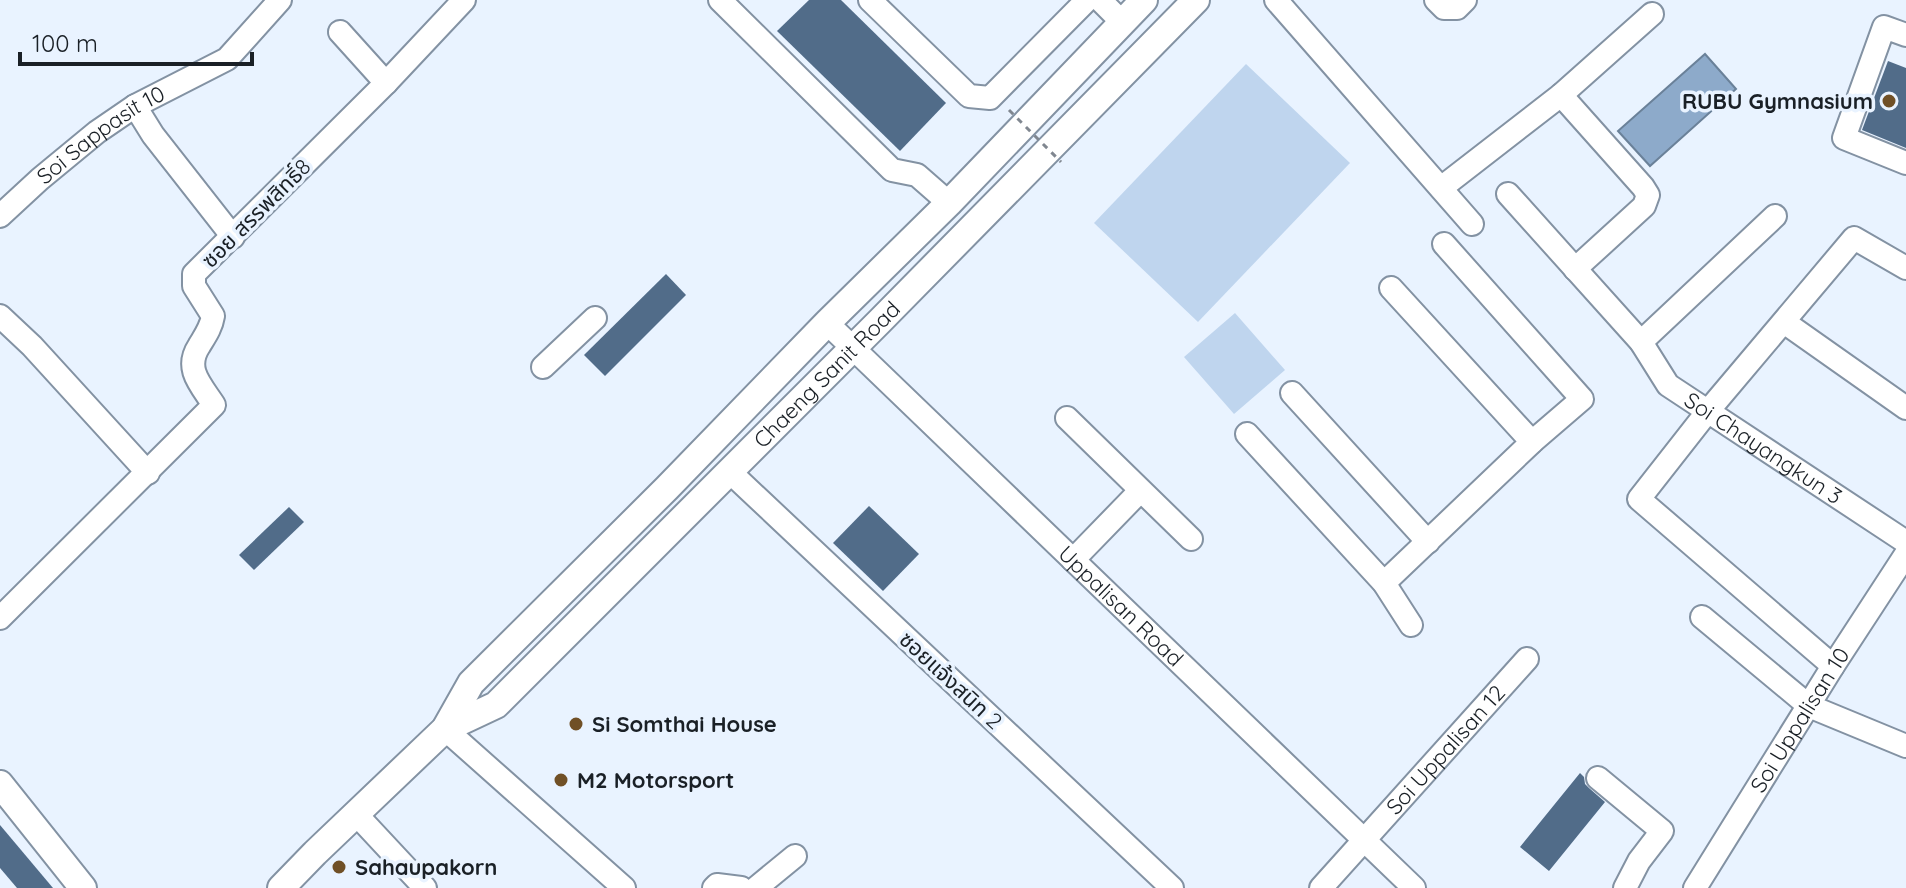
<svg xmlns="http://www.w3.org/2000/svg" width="1906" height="888" font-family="Quicksand,'Noto Sans Thai',sans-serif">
<rect width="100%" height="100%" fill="#e9f3ff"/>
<g fill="#bfd5ee">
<polygon points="1246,64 1350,163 1198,322 1094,223"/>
<polygon points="1235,313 1285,370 1234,414 1184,357"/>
</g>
<polygon fill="#8daaca" stroke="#6a8199" stroke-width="2" points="1705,54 1736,89 1650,166 1618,131"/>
<g fill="#516c89">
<polygon points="809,0 841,0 946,103 900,151 777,31"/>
<polygon points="1888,61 1906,68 1906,148 1862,130"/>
<polygon points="666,274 686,295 605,376 584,355"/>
<polygon points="869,506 919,554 883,591 833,543"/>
<polygon points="289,507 304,522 254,570 239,555"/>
<polygon points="1580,773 1584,777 1585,784 1589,788 1605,802 1549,871 1520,847"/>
<polygon points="0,825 53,888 17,888 0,868"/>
</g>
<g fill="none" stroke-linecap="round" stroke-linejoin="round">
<g stroke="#8392a3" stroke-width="26">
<g id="minor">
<polyline points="720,0 892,170 917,175 949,203"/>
<polyline points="870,0 969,96 990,98 1087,0"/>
<polyline points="1100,0 1122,22"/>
<polyline points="1276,0 1472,224"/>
<polyline points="1436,0 1444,8 1457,8 1465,0"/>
<polyline points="340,32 386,83"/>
<polyline points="1906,35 1884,27 1844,138 1906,163"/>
<polyline points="1561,95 1643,187 1648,195 1644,206 1575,269"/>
<polyline points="135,106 153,135 233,237"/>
<polyline points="1441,188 1561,95 1652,14"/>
<path id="s1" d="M 1508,194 L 1641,342 L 1668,385 L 1906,542"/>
<path id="s2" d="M 0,216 L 40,179 L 97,132 L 135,106 L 227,59 L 280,0"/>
<polyline points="1391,288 1532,442"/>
<polyline points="0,316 32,346 148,473"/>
<polyline points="1784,322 1906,408"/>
<path id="s3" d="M 827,323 L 1414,888"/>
<polyline points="1641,342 1775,216"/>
<polyline points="543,367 595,318"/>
<polyline points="1292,393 1428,542"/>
<polyline points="1067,418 1191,539"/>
<polyline points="1247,434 1384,583 1411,625"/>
<polyline points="730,472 1172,888"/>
<polyline points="1073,560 1140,491"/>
<polyline points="1384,583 1532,442 1582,399 1444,244"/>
<polyline points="1702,617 1809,706 1906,746"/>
<path d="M 0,618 L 214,405 C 201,385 184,369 199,346 C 205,336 211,328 213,316 L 194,286 L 194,274 L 386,83 L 464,0"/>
<polyline points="1833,666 1639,499 1708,411 1854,238 1906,268"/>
<polyline points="445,729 624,888"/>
<polyline points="1598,778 1662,831 1639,861 1625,888"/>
<polyline points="356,814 425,888"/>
<polyline points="714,888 717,885 741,888"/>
<polyline points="756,888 795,856"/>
<path id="s4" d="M 1321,888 L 1527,659"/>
<path id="s5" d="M 1695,888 L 1833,666 L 1906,554"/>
</g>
</g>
<g stroke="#8392a3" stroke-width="30">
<g id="major">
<path id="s6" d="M 445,729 L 496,705 L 880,321 L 1196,0"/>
<polyline points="0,784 83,888"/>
<polyline points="281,888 315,853 445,729 471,683 667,488 827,323 949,203 1144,0"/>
</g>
</g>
<use href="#minor" stroke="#fff" stroke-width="22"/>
<use href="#major" stroke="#fff" stroke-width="26"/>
<polyline stroke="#808790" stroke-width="3" stroke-dasharray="6 6" stroke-linecap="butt" points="1009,110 1061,162"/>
</g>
<g fill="#705026" stroke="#e9f3ff" stroke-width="3">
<circle cx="1889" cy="101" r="8"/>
<circle cx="576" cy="724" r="8"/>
<circle cx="561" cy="780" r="8"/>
<circle cx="339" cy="867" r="8"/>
</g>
<g text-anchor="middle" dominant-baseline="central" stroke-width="7" stroke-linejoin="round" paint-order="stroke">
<g font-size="22" font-weight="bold" fill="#1a2026" stroke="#e9f3ff" text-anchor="start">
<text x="1873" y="101" text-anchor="end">RUBU Gymnasium</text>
<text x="592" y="724">Si Somthai House</text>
<text x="577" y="780">M2 Motorsport</text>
<text x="355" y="867">Sahaupakorn</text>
</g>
<g font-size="22" fill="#1a2026" stroke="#e9f3ff">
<text stroke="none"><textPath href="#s2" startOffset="130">Soi Sappasit 10</textPath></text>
<text transform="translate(256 213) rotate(-45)">ซอย สรรพสิทธิ์8</text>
<text stroke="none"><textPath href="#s6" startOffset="524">Chaeng Sanit Road</textPath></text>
<text stroke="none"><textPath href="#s1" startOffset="364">Soi Chayangkun 3</textPath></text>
<text stroke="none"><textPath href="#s3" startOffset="408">Uppalisan Road</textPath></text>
<text transform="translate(951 680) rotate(43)">ซอยแจ้งสนิท 2</text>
<text stroke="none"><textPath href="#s5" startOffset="198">Soi Uppalisan 10</textPath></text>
<text stroke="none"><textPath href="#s4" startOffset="186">Soi Uppalisan 12</textPath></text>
</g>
</g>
<path d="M20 52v12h232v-12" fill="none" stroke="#1a2026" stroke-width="4"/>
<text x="32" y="52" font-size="24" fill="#1a2026" stroke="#e9f3ff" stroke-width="6" paint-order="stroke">100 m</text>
</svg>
